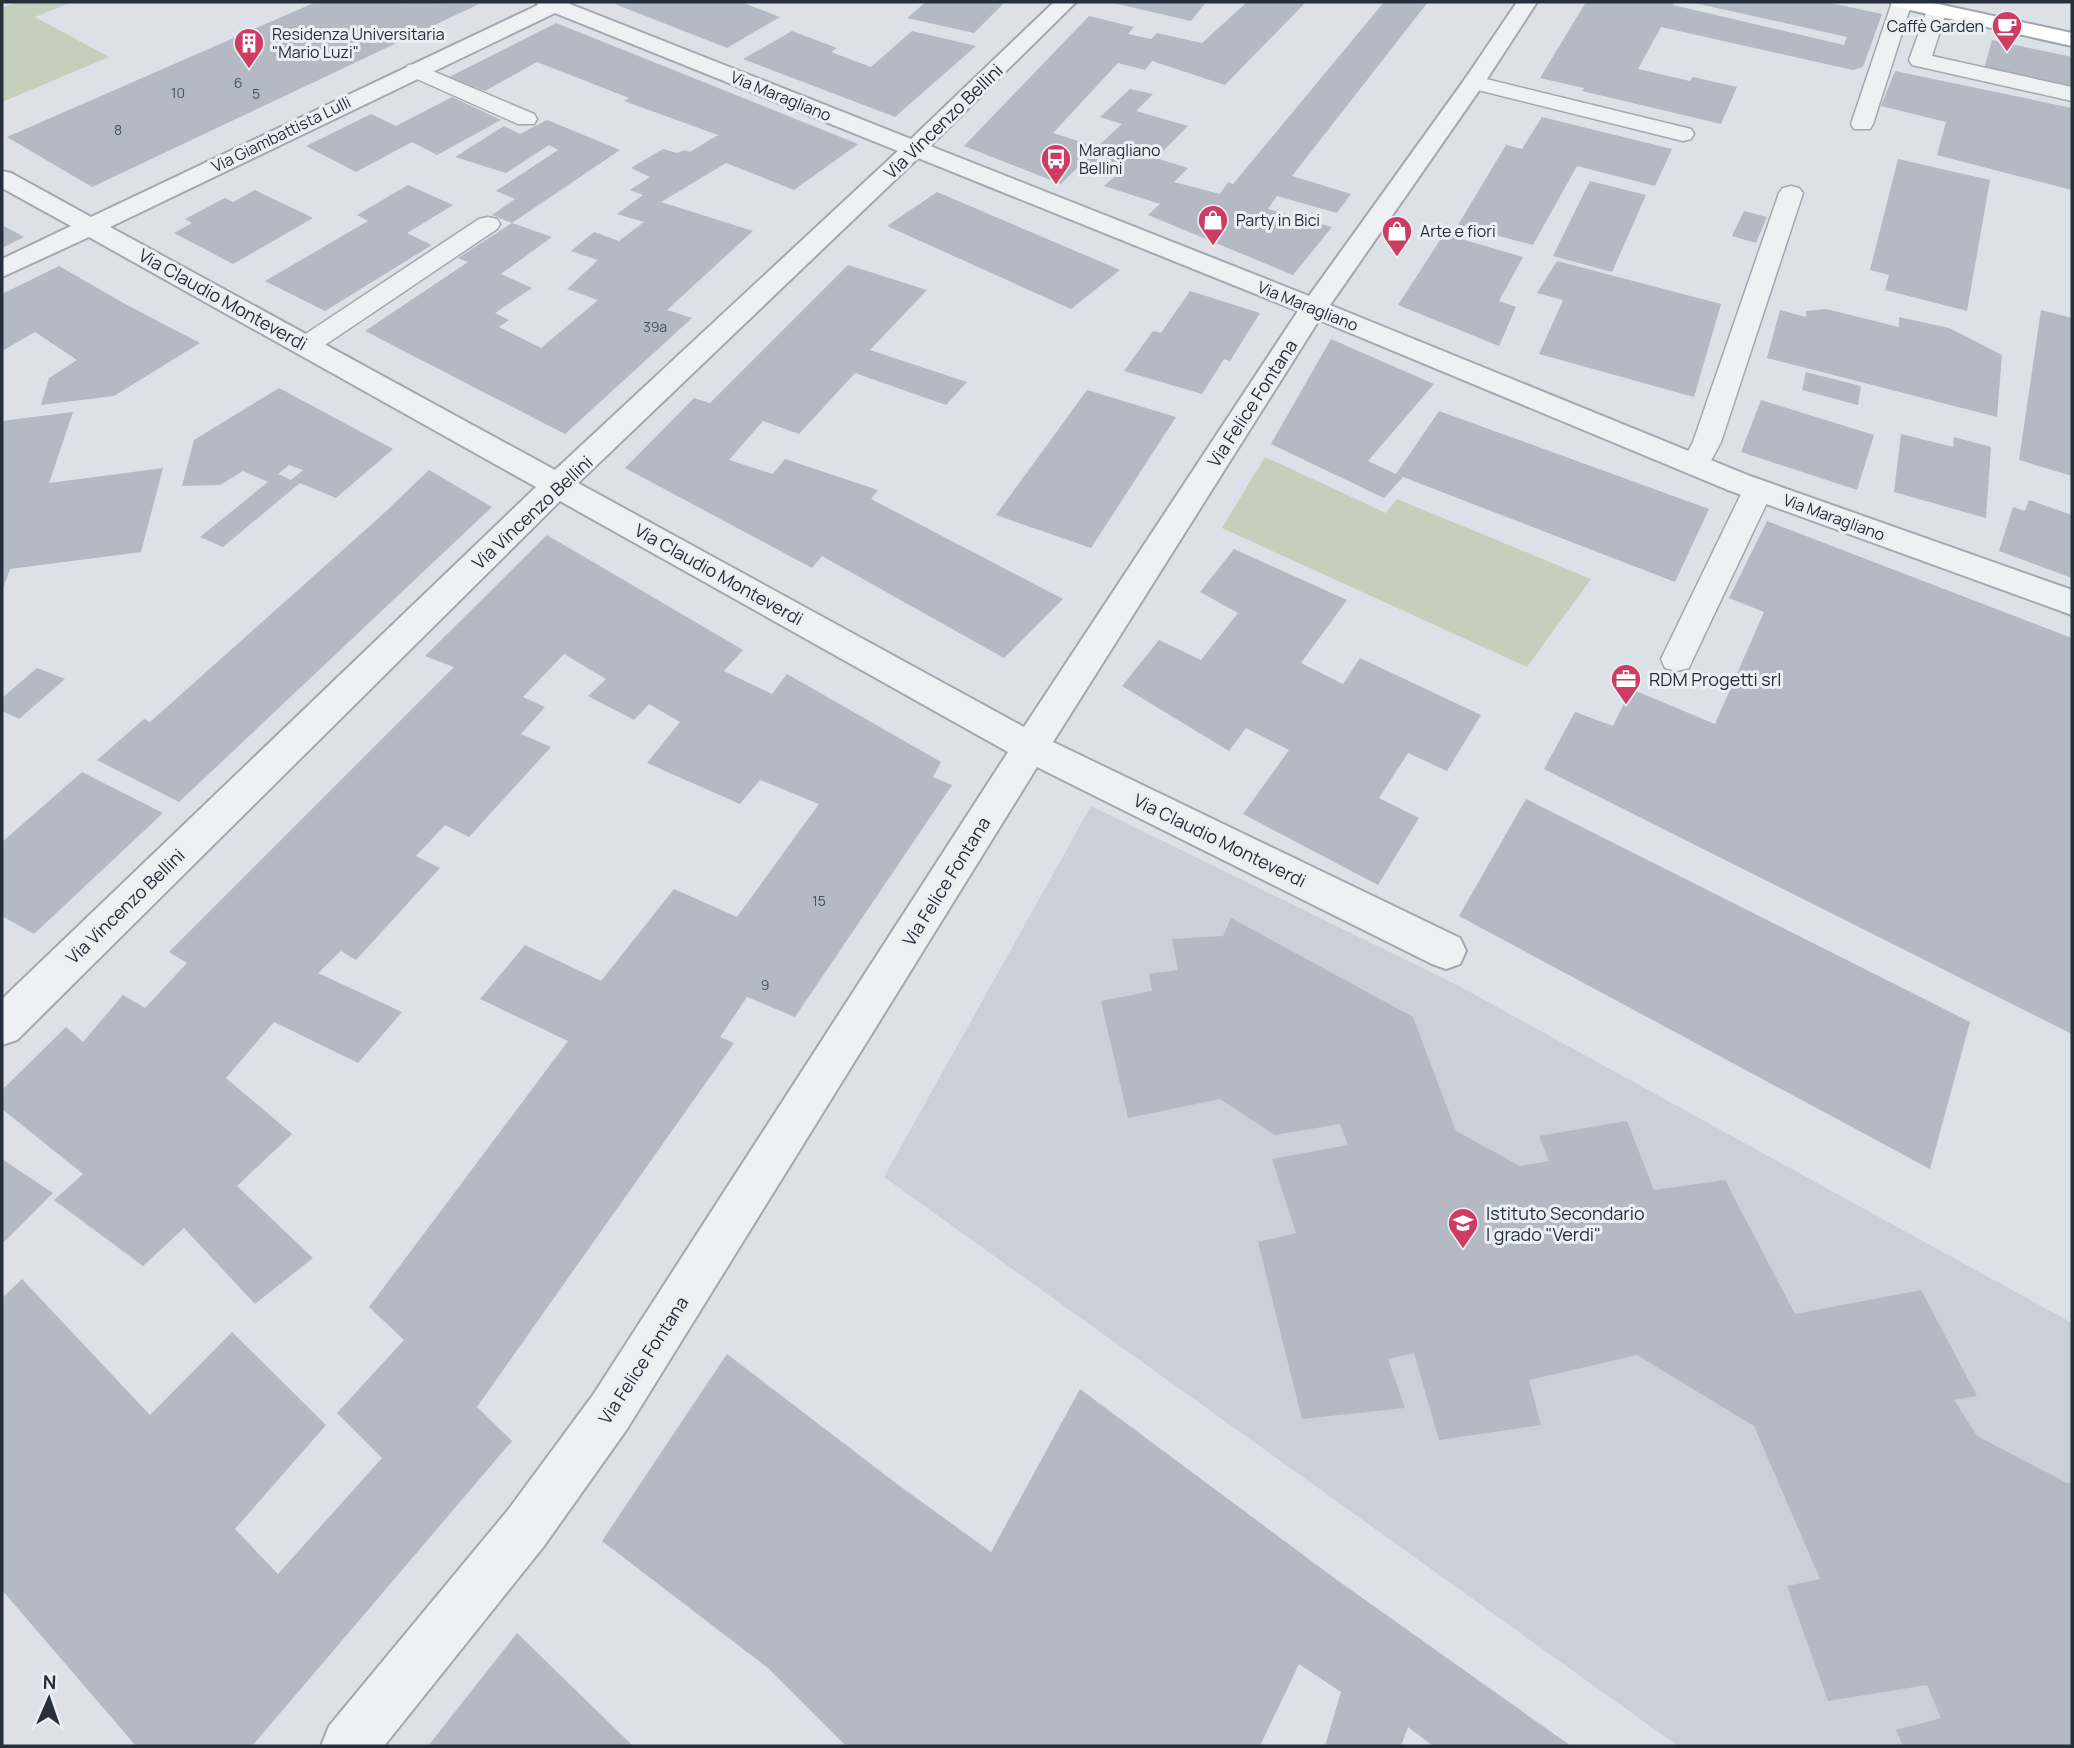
<svg xmlns="http://www.w3.org/2000/svg" width="2074" height="1748" font-family="Manrope,sans-serif">
<rect width="100%" height="100%" fill="#dbe1e6"/>
<polygon fill="#c9d0d8" points="1091,806 1457,985 2072,1323 2072,1746 1678,1746 884,1177"/>
<g fill="#c4d0bc">
<polygon points="17,2 72,2 35,17 109,57 2,102 2,8"/>
<polygon points="1265,457 1386,513 1397,499 1591,579 1527,667 1222,528"/>
</g>
<g fill="#b3bac3" fill-rule="evenodd">
<polygon points="316,2 479,4 92,187 7,137"/>
<polygon points="619,2 741,2 780,17 727,48 615,4"/>
<polygon points="926,2 1005,2 974,33 907,18"/>
<polygon points="1109,2 1206,2 1191,21"/>
<polygon points="1247,2 1306,2 1225,85 1152,61 1145,70 1118,63 1053,133 1097,147 1122,124 1100,117 1130,89 1153,94 1136,111 1188,126 1156,158 1188,168 1174,182 1220,194 1228,182 1233,184 1384,2 1428,2 1292,176 1351,194 1337,213 1277,196 1268,209 1332,227 1293,275 1148,215 1160,204 1104,186 1115,176 1080,165 1061,184 964,146 1089,16 1134,27 1128,34 1151,39 1157,33 1202,43"/>
<polygon points="1586,2 1675,2 1673,5 1844,45 1847,37 1690,2 1826,2 1882,14 1863,67 1853,70 1661,27 1638,69 1690,81 1693,77 1737,87 1721,124 1582,91 1584,88 1540,78"/>
<polygon points="556,23 858,144 794,190 726,163 661,202 753,231 667,310 692,318 565,434 365,331 468,262 458,258 512,223 492,215 515,199 496,191 558,150 549,145 506,173 455,157 504,126 520,134 547,120 620,150 512,223 552,237 501,274 532,288 495,313 509,320 499,327 541,348 598,300 567,289 598,260 571,251 594,232 619,241 644,222 617,214 643,195 630,190 650,177 631,168 663,149 677,153 684,150 690,152 718,135 624,101 629,98 537,62 485,91 449,77"/>
<polygon points="792,31 837,48 831,52 871,67 912,31 976,46 895,117 743,59"/>
<polygon points="1992,40 2072,57 2072,89 1984,69"/>
<polygon points="1895,71 2072,108 2072,190 1937,155 1946,122 1881,106"/>
<polygon points="452,97 501,120 437,155 412,142 356,172 306,146 371,114 396,126"/>
<polygon points="1542,117 1672,149 1655,186 1577,166 1533,245 1458,225 1506,145 1522,149"/>
<polygon points="1898,159 1990,180 1967,311 1885,290 1889,275 1870,270"/>
<polygon points="1590,181 1646,195 1612,272 1553,256"/>
<polygon points="408,185 453,205 407,233 432,245 325,311 265,281 368,221 357,215"/>
<polygon points="255,190 313,218 233,264 174,233 192,223 185,219 225,198 233,202"/>
<polygon points="937,192 1120,270 1071,309 887,226"/>
<polygon points="1744,211 1767,217 1756,243 1732,236"/>
<polygon points="2,225 24,237 2,248"/>
<polygon points="1444,234 1523,257 1499,301 1516,307 1499,346 1398,305"/>
<polygon points="1557,261 1721,304 1694,397 1539,354 1563,300 1537,293"/>
<polygon points="848,265 927,290 870,350 967,382 946,405 855,373 799,434 763,421 729,460 773,474 785,459 878,490 871,499 1063,599 1004,658 822,556 812,568 625,468 694,398 710,403"/>
<polygon points="59,266 127,305 200,343 114,396 41,405 49,378 77,360 35,332 2,351 2,294"/>
<polygon points="1190,291 1260,313 1230,361 1224,359 1202,394 1124,371 1153,331 1161,333"/>
<polygon points="1826,309 1899,327 1899,317 1949,328 2002,355 1997,417 1767,358 1780,310 1806,317 1806,311"/>
<polygon points="2041,310 2072,318 2072,476 2019,460"/>
<polygon points="1331,339 1434,384 1368,461 1396,474 1439,411 1709,509 1675,582 1403,477 1384,498 1271,444"/>
<polygon points="1806,372 1861,386 1858,405 1802,390"/>
<path d="M 279,388 L 393,449 L 336,498 L 300,483 L 223,547 L 200,537 L 268,482 L 243,471 L 220,485 L 182,486 L 194,440 ZM 289,465 L 303,470 L 291,480 L 278,474 Z"/>
<polygon points="1087,390 1176,417 1091,548 996,515"/>
<polygon points="1761,400 1874,435 1857,490 1741,452"/>
<polygon points="73,412 49,483 163,468 141,552 10,569 2,591 2,421"/>
<polygon points="1901,434 1953,447 1954,437 1991,447 1986,518 1894,492"/>
<polygon points="429,470 492,507 179,802 97,760 144,719 150,722 382,515"/>
<polygon points="2029,500 2072,515 2072,578 1999,551 2013,507 2025,511"/>
<polygon points="1767,521 2072,638 2072,1034 1544,769 1575,712 1613,726 1631,689 1715,724 1764,612 1729,598"/>
<polygon points="547,535 743,650 724,671 772,694 787,674 941,762 933,777 952,785 795,1017 747,997 720,1037 734,1043 477,1407 512,1441 252,1746 136,1746 2,1590 2,1298 22,1279 150,1415 232,1332 326,1425 235,1529 278,1574 382,1458 337,1413 404,1340 369,1307 568,1041 480,999 525,945 601,981 674,889 737,917 819,804 760,780 740,804 647,763 680,722 649,704 634,720 588,696 606,679 564,654 523,697 545,707 521,734 551,747 469,837 445,825 416,856 440,868 356,960 341,951 318,973 402,1012 358,1063 274,1022 226,1078 292,1134 237,1186 313,1258 255,1304 184,1228 143,1266 54,1200 83,1174 2,1109 2,1090 66,1027 83,1042 123,995 145,1008 187,963 169,952 454,667 425,656"/>
<polygon points="1234,549 1347,600 1301,663 1343,684 1360,658 1481,715 1447,771 1408,753 1379,798 1419,818 1378,885 1243,814 1289,750 1246,728 1229,751 1122,686 1159,640 1201,660 1238,613 1200,592"/>
<polygon points="37,668 65,679 19,719 2,711 2,698"/>
<polygon points="82,772 163,813 34,934 2,916 2,842"/>
<polygon points="1526,799 1970,1022 1930,1169 1459,916"/>
<polygon points="1231,918 1413,1017 1456,1131 1520,1166 1549,1161 1539,1136 1627,1121 1654,1190 1725,1180 1795,1314 1921,1290 1977,1396 1954,1400 1977,1436 2067,1483 2072,1482 2072,1746 1903,1746 1896,1730 1941,1718 1927,1685 1828,1701 1787,1586 1820,1579 1754,1426 1637,1355 1529,1380 1541,1425 1439,1440 1414,1353 1388,1359 1405,1408 1302,1419 1258,1242 1296,1233 1272,1159 1348,1145 1340,1124 1275,1135 1220,1099 1128,1118 1101,1001 1152,991 1149,974 1178,970 1172,939 1223,936"/>
<polygon points="2,1159 53,1193 2,1244"/>
<polygon points="727,1354 897,1484 991,1552 1080,1389 1337,1580 1571,1746 1433,1746 1408,1727 1401,1746 1325,1746 1341,1692 1299,1664 1260,1746 846,1746 768,1668 602,1541"/>
<polygon points="517,1633 633,1746 428,1746"/>
</g>
<g fill="none" stroke-linecap="round" stroke-linejoin="round">
<g stroke="#a1a8b0" stroke-width="3">
<g id="service">
<polygon points="1892,2 1912,2 1873,124 1870,129 1854,129 1851,124"/>
<polygon points="1937,4 1944,6 1947,10 1932,56 2072,87 2072,101 1912,65 1909,60 1927,10 1930,6"/>
<polygon points="416,64 534,114 537,119 534,124 518,124 408,75 405,70 408,65"/>
<polygon points="1474,76 1691,129 1694,134 1691,139 1683,141 1466,87 1463,82 1466,77"/>
<polygon points="1791,186 1799,188 1803,193 1721,442 1705,472 1695,475 1685,472 1681,465 1693,442 1779,193 1783,188"/>
<polygon points="488,217 497,219 500,224 497,229 316,351 307,353 298,351 294,345 298,339 479,219"/>
<polygon points="1758,480 1768,483 1773,490 1693,659 1689,668 1677,671 1665,668 1661,659 1743,490 1748,483"/>
</g>
</g>
<g stroke="#a1a8b0" stroke-width="4">
<path id="minor" d="M 536,2 L 571,2 L 570,4 L 911,139 L 1054,2 L 1076,2 L 930,146 L 1309,296 L 1465,79 L 1517,2 L 1537,2 L 1485,82 L 1330,305 L 1750,476 L 2072,590 L 2072,615 L 1728,490 L 1319,320 L 1053,742 L 1460,938 L 1466,951 L 1460,964 L 1446,969 L 1432,964 L 1037,767 L 627,1429 L 544,1546 L 384,1746 L 321,1746 L 329,1726 L 508,1510 L 593,1395 L 1008,752 L 560,501 L 17,1040 L 2,1045 L 2,999 L 536,487 L 89,237 L 2,277 L 2,259 L 71,226 L 2,188 L 2,171 L 11,173 L 91,217 L 538,5 ZM 555,13 L 898,151 L 555,470 L 110,227 ZM 918,158 L 1298,311 L 1024,727 L 578,483 Z"/>
</g>
<g stroke="#9aa6b2" stroke-width="4">
<polygon id="primary" points="1890,2 1929,2 2072,33 2072,46 1901,8 1894,6"/>
</g>
<use href="#service" fill="#eef1f4" fill-rule="evenodd"/>
<use href="#minor" fill="#eef1f4" fill-rule="evenodd"/>
<use href="#primary" fill="#fff" fill-rule="evenodd"/>
</g>
<defs>
<g id="cafe-pin" transform="scale(1.575)"><path d="M0 17L-7.5 6A9.5 9.5 0 1 1 7.5 6Z" fill="#cf3c63" stroke="#eaeff4"/><path d="M-5.5-4.5H6V0H3Q3 3.5 0 3.5H-2.5Q-5.5 3.5-5.5 0ZM3-3.2v2h1.7v-2ZM-6 4.5H4V6H-6Z" fill="#fff"/></g>
<g id="building-pin" transform="scale(1.575)"><path d="M0 17L-7.5 6A9.5 9.5 0 1 1 7.5 6Z" fill="#cf3c63" stroke="#eaeff4"/><path d="M-4-6H4V6H1V3H-1V6H-4ZM-2.5-4.3h1.7v1.8h-1.7ZM.8-4.3h1.7v1.8H.8ZM-2.5-1h1.7V.8h-1.7ZM.8-1h1.7V.8H.8Z" fill="#fff"/></g>
<g id="bus-pin" transform="scale(1.575)"><path d="M0 17L-7.5 6A9.5 9.5 0 1 1 7.5 6Z" fill="#cf3c63" stroke="#eaeff4"/><path d="M-5-6H5V4H4V6H2V4H-2V6H-4V4H-5ZM-3.5-4V0h7V-4ZM-3.5 1.2v1.5H-2V1.2ZM2 1.2v1.5H3.5V1.2Z" fill="#fff"/></g>
<g id="shop-pin" transform="scale(1.575)"><path d="M0 17L-7.5 6A9.5 9.5 0 1 1 7.5 6Z" fill="#cf3c63" stroke="#eaeff4"/><path d="M-5-2.5h2.3a2.7 3.5 0 0 1 5.4 0H5L5.5 6h-11ZM-1.5-2.5h3a1.5 2.3 0 0 0-3 0Z" fill="#fff"/></g>
<g id="office-pin" transform="scale(1.575)"><path d="M0 17L-7.5 6A9.5 9.5 0 1 1 7.5 6Z" fill="#cf3c63" stroke="#eaeff4"/><path d="M-6-3h4V-5.5h4V-3h4V5H-6ZM-1-4.5V-3h2v-1.5ZM-6 0V1H6V0Z" fill="#fff"/></g>
<g id="school-pin" transform="scale(1.575)"><path d="M0 17L-7.5 6A9.5 9.5 0 1 1 7.5 6Z" fill="#cf3c63" stroke="#eaeff4"/><path d="M0-5L7-2L0 1L-7-2ZM-4 1L0 2.5L4 1V4Q0 6-4 4Z" fill="#fff"/></g>
</defs>
<g fill-rule="evenodd">
<use href="#cafe-pin" x="2007" y="26"/>
<use href="#building-pin" x="249" y="43"/>
<use href="#bus-pin" x="1056" y="159"/>
<use href="#shop-pin" x="1213" y="220"/>
<use href="#shop-pin" x="1397" y="231"/>
<use href="#office-pin" x="1626" y="679"/>
<use href="#school-pin" x="1463" y="1223"/>
</g>
<g text-anchor="middle" dominant-baseline="central" stroke-width="6" stroke-linejoin="round" paint-order="stroke">
<g font-size="14" fill="#48525e">
<text x="238" y="82">6</text>
<text x="178" y="92">10</text>
<text x="256" y="93">5</text>
<text x="118" y="129">8</text>
<text x="655" y="326">39a</text>
<text x="819" y="900">15</text>
<text x="765" y="984">9</text>
</g>
<g font-size="16" fill="#25303c" stroke="#eaeff4" text-anchor="start">
<text x="1984" y="26" text-anchor="end">Caffè Garden</text>
<text x="272" y="34">Residenza Universitaria<tspan x="272" dy="18">"Mario Luzi"</tspan></text>
<text x="1079" y="150">Maragliano<tspan x="1079" dy="18">Bellini</tspan></text>
<text x="1236" y="220">Party in Bici</text>
<text x="1420" y="231">Arte e fiori</text>
</g>
<g font-size="16" fill="#25303c" stroke="#eaeff4">
<text transform="translate(781 96) rotate(22)">Via Maragliano</text>
<text transform="translate(281 134) rotate(-26)">Via Giambattista Lulli</text>
<text transform="translate(1308 306) rotate(22)">Via Maragliano</text>
<text transform="translate(1834 517) rotate(20)">Via Maragliano</text>
</g>
<g font-size="18" fill="#25303c" stroke="#eaeff4">
<text transform="translate(943 121) rotate(-44)">Via Vincenzo Bellini</text>
<text transform="translate(223 299) rotate(29)">Via Claudio Monteverdi</text>
<text transform="translate(1252 403) rotate(-57)">Via Felice Fontana</text>
<text transform="translate(532 512) rotate(-43)">Via Vincenzo Bellini</text>
<text transform="translate(719 574) rotate(29)">Via Claudio Monteverdi</text>
<text transform="translate(1220 840) rotate(26)">Via Claudio Monteverdi</text>
<text transform="translate(946 881) rotate(-58)">Via Felice Fontana</text>
<text transform="translate(125 906) rotate(-44)">Via Vincenzo Bellini</text>
<text transform="translate(643 1360) rotate(-57)">Via Felice Fontana</text>
</g>
<g font-size="18" fill="#25303c" stroke="#eaeff4" text-anchor="start">
<text x="1649" y="679">RDM Progetti srl</text>
<text x="1486" y="1213">Istituto Secondario<tspan x="1486" dy="21">I grado "Verdi"</tspan></text>
</g>
</g>
<rect width="2074" height="1748" fill="none" stroke="#25303c" stroke-width="7"/>
<g transform="translate(49 1699) rotate(2)" stroke="#eaeff4" stroke-width="5" paint-order="stroke">
<path d="M0-5L12 26L0 18L-12 26Z" fill="#25303c"/>
<text y="-10" font-size="19" font-weight="bold" text-anchor="middle" fill="#25303c">N</text>
</g>
</svg>
